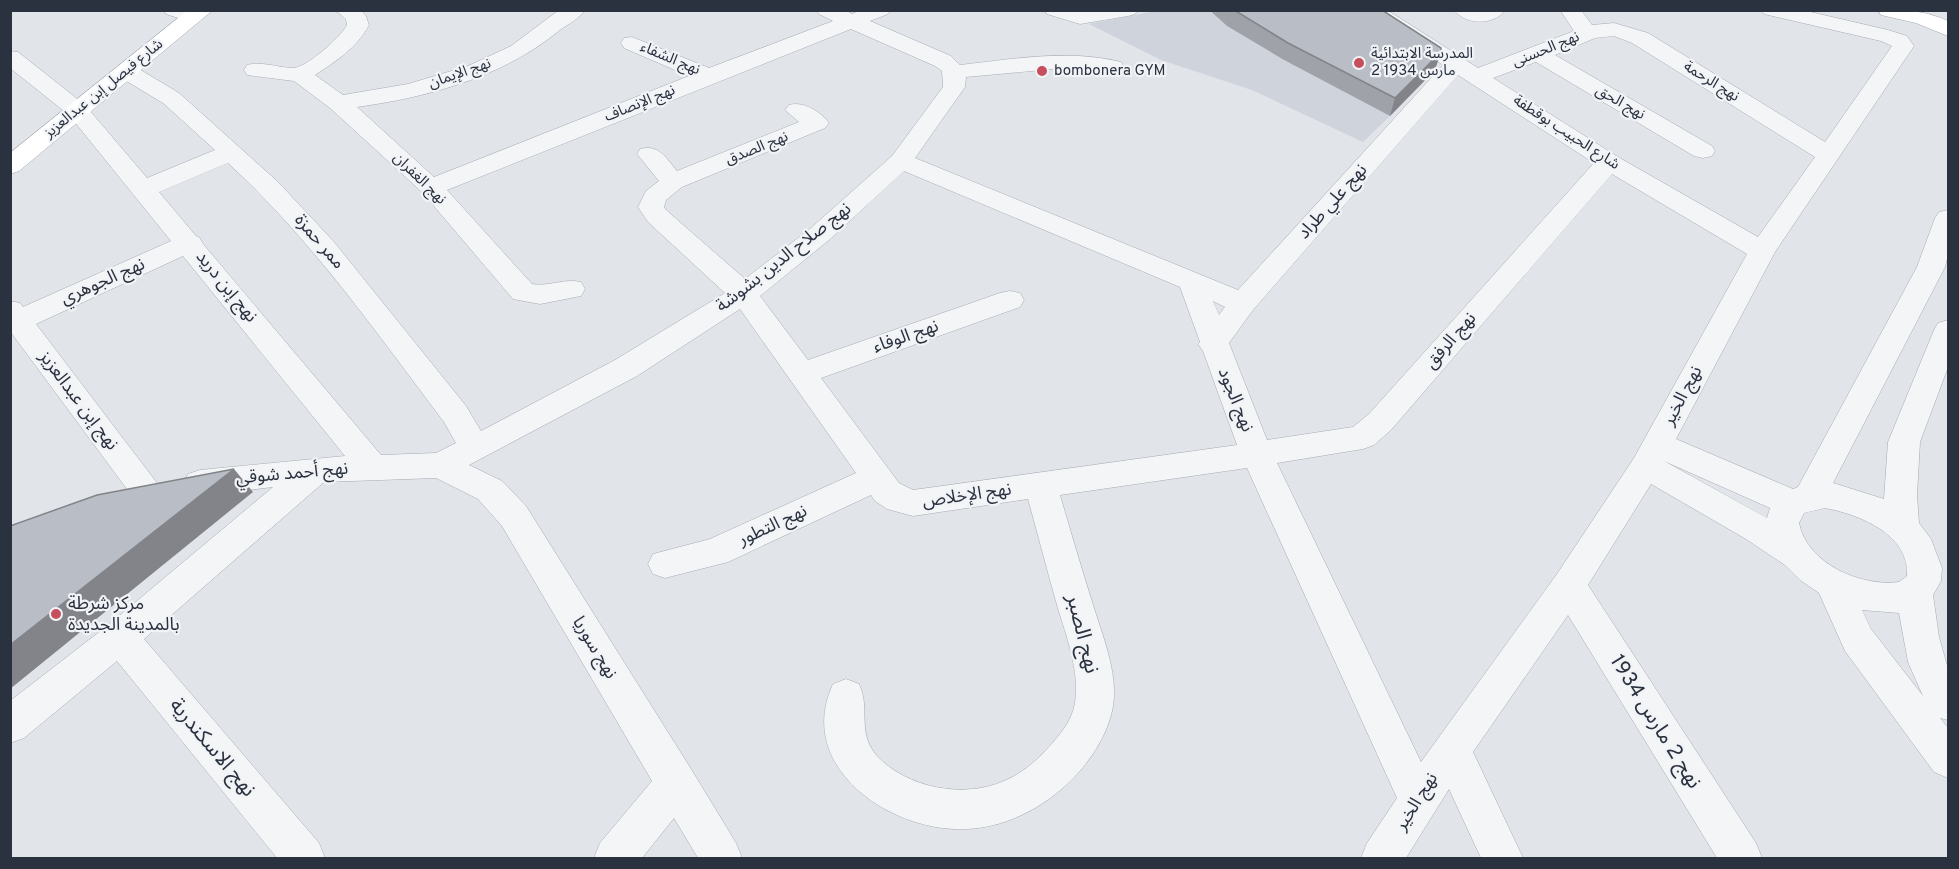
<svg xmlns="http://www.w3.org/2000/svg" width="1959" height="869" font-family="Overpass,'Noto Sans Arabic',sans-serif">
<rect width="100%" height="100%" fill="#e1e4e9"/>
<polygon fill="#cfd3db" points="1155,11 1209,11 1227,26 1284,60 1390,116 1363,142 1252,90 1161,60 1089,24"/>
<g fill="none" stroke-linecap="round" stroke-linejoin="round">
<g stroke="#a6abb3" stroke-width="1">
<g id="minor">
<path d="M 163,10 C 175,10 196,6 203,17 L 200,21 L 193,23 L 166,14 Z"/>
<path d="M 335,10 L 361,10 L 366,16 L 369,25 C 357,48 336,61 315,75 L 343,95 L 408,84 L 468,66 L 511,46 L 559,10 L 585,10 C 579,19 568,24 560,30 C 503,77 429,97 357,107 L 434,177 L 689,76 L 624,48 L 621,43 L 624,38 L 632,37 L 709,68 L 833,21 L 819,14 L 816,10 L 845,10 L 852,14 L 861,10 L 891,10 L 888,14 L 870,21 L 951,56 L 960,65 C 1014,59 1068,49 1121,62 L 1124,67 L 1121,72 L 1113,74 L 1053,69 L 966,77 L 965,87 L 915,158 L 1238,290 L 1443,65 L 1362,10 L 1387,10 L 1478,68 L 1574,31 L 1560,10 L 1581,10 L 1592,25 L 1614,23 L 1648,33 L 1825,142 L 1892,46 L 1881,41 L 1764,14 L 1761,10 L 1802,10 L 1888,30 L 1907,36 L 1914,46 L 1775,252 L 1676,439 L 1793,489 L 1798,487 L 1917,267 L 1935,218 L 1939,212 L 1948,210 L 1948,255 L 1945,267 L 1833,483 L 1884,499 L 1888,442 L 1934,330 L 1938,323 L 1948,320 L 1948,367 L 1920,442 L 1917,495 L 1919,523 L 1931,539 L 1942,568 L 1941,581 L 1933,595 L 1939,637 L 1948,669 L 1948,720 L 1940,718 L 1948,728 L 1948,778 L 1934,772 L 1845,651 L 1819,593 L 1800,580 L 1785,565 L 1746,539 L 1651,484 L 1588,585 L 1756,843 L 1762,858 L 1717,858 L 1568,615 L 1473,752 L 1523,858 L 1481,858 L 1449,789 L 1406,858 L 1361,858 L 1367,843 L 1397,798 L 1247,468 L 1060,495 C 1071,533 1082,570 1094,608 C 1103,637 1115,666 1114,696 C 1113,724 1096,753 1078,773 C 1050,804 1010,827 967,829 C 892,833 794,768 833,684 L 846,679 L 859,684 C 871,709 856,732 877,756 C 907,788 964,799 1004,781 C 1021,774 1035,762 1047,749 C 1060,735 1072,721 1075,703 C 1080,670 1066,636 1057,605 C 1047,570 1038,535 1028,499 L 913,516 L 887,509 L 875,501 L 871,495 L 728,562 L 665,578 L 653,574 L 648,564 L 653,554 L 710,539 L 856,473 L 740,309 L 637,376 L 469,465 L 502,481 L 526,506 L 691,769 L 736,843 L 742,858 L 698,858 L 674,818 L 642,858 L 594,858 L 600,843 L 652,781 L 502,526 L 478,499 L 436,478 L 324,482 L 144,639 L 319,843 L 325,858 L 277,858 L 117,661 L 24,738 L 10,743 L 10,701 L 107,626 L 273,487 L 200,496 L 188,492 L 184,483 L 188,474 L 200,470 L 345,456 L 183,256 L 36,324 L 163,491 L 159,500 L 147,504 L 135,500 L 10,331 L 10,301 L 20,303 L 23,307 L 171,241 L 69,115 L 10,68 L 10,51 L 18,52 L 85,105 L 147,178 L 215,150 L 163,103 L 118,76 L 115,71 L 118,66 L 126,64 L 134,66 L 179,93 L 278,182 L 334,242 L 466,406 L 481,431 L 615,360 L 725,293 L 648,222 L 638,207 L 646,191 L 659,181 L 637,154 L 640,149 C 659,144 666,158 677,171 L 799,122 L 785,110 L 789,105 C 803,101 820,111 829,123 L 825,128 L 682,187 L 666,200 L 664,207 L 666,210 L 745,279 L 811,228 L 892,156 L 943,87 L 942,71 L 935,66 L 851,29 L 447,190 L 532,284 C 549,287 564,278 581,282 L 585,289 L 581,296 L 540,304 L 513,299 L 422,192 L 330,108 L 294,81 L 247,75 L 244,70 L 247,65 C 263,61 278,68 294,68 C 307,67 341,37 347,25 L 346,19 ZM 1614,36 L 1632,43 L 1815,157 L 1758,237 L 1618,157 L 1493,78 L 1536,62 L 1694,156 L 1703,158 L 1712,156 L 1715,151 L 1712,146 L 1555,55 L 1595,38 ZM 1458,75 L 1594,163 L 1369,414 L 1353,427 L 1267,440 L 1229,343 L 1253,310 ZM 228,163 C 311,239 376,332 444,422 L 456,443 L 436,453 L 381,455 L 203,244 L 199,237 L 196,236 L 159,192 ZM 904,171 L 1180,287 L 1200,342 L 1198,344 L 1203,351 L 1237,445 L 913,490 L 899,483 L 821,378 L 1020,307 L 1024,300 L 1020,293 L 1010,291 L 1000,293 L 808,360 L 760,296 L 829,240 ZM 1612,174 L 1747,254 L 1634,458 L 1557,574 L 1421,762 L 1277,463 L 1363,449 L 1374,445 L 1391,430 ZM 1213,301 L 1225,307 L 1219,315 ZM 1664,461 L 1770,508 L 1767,518 ZM 1825,508 C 1858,514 1910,534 1907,576 L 1899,582 C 1861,587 1807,564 1799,523 L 1804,513 ZM 1862,610 L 1899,613 L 1908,662 L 1923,696 L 1871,629 Z"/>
<polygon points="1044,10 1138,10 1135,14 1128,16 1080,24 1047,14"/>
<path d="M 1454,10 L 1505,10 C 1494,26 1465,25 1454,10 Z"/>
</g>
</g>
<g stroke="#a1a8b4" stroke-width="1">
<g id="major">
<polygon points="188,10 213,10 19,171 10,174 10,153"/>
<path d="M 1878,10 C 1906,10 1923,10 1948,21 L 1948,36 L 1916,23 L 1881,15 Z"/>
</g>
</g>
<use href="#minor" fill="#f4f5f7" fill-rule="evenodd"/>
<use href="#major" fill="#fff" fill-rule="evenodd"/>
</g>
<polygon fill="#9fa3a9" points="1209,10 1382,10 1435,70 1390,116 1284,60 1227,26"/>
<g fill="#82848a">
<polygon points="1441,52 1435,70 1390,116 1395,98"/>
<polygon points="234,469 253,492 10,689 10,645"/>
</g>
<g fill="#b9bdc5" stroke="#82848a" stroke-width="1.5">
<polygon points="1234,10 1382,10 1441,48 1441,52 1395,98 1288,43"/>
<polygon points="234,469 10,645 10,526 97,495"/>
</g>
<g fill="#c64e5d" stroke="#f1f3f6" stroke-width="2">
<circle cx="1359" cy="63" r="6"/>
<circle cx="1042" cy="71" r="6"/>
<circle cx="56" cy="614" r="6"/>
</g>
<g text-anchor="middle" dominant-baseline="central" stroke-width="4.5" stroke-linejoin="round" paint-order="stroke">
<g font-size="15" fill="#2a313f" stroke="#f1f3f6">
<text transform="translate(1546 50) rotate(-22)">نهج الحسنى</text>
<text transform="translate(670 59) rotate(23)">نهج الشفاء</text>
<text transform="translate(460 74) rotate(-19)">نهج الإيمان</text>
<text transform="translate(1711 82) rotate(32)">نهج الرحمة</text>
<text transform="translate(104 89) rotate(-39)">شارع فيصل إبن عبدالعزيز</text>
<text transform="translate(1620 103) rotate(30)">نهج الحق</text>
<text transform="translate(640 104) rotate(-22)">نهج الإنصاف</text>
<text transform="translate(1566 133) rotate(33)">شارع الحبيب بوقطفة</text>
<text transform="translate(757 149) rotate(-22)">نهج الصدق</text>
<text transform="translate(419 179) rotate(44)">نهج الغفران</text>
</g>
<g font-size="15" fill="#2a313f" stroke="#f1f3f6" text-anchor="start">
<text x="1371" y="54">المدرسة الابتدائية<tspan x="1371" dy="17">2 مارس 1934</tspan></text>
<text x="1054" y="71">bombonera GYM</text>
</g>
<g font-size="18" fill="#2a313f" stroke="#f1f3f6">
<text transform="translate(1333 202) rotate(-48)">نهج علي طراد</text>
<text transform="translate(319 242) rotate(49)">ممر حمزة</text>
<text transform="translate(784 258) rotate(-38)">نهج صلاح الدين بشوشة</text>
<text transform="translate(103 282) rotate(-24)">نهج الجوهري</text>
<text transform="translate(226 287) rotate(51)">نهج إبن دريد</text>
<text transform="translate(906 337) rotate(-19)">نهج الوفاء</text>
<text transform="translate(1451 341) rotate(-49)">نهج الرفق</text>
<text transform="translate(1683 396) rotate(-62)">نهج الخير</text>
<text transform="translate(1235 400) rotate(68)">نهج الجود</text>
<text transform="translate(78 401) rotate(53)">نهج إبن عبدالعزيز</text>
<text transform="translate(292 474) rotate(-5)">نهج أحمد شوقي</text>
<text transform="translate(967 496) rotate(-8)">نهج الإخلاص</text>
<text transform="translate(773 526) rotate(-25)">نهج التطور</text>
<text transform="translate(594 648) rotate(59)">نهج سوريا</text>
<text transform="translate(1417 802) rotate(-58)">نهج الخير</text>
</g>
<g font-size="18" fill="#2a313f" stroke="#f1f3f6" text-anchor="start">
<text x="68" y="604">مركز شرطة<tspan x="68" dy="21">بالمدينة الجديدة</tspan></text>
</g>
<g font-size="21" fill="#2a313f" stroke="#f1f3f6">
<text transform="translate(1082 634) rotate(76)">نهج الصبر</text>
<text transform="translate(1655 722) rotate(58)">نهج 2 مارس 1934</text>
<text transform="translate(212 748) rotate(50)">نهج الاسكندرية</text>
</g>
</g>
<rect width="1959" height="869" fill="none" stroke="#2a313f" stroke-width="24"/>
</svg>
